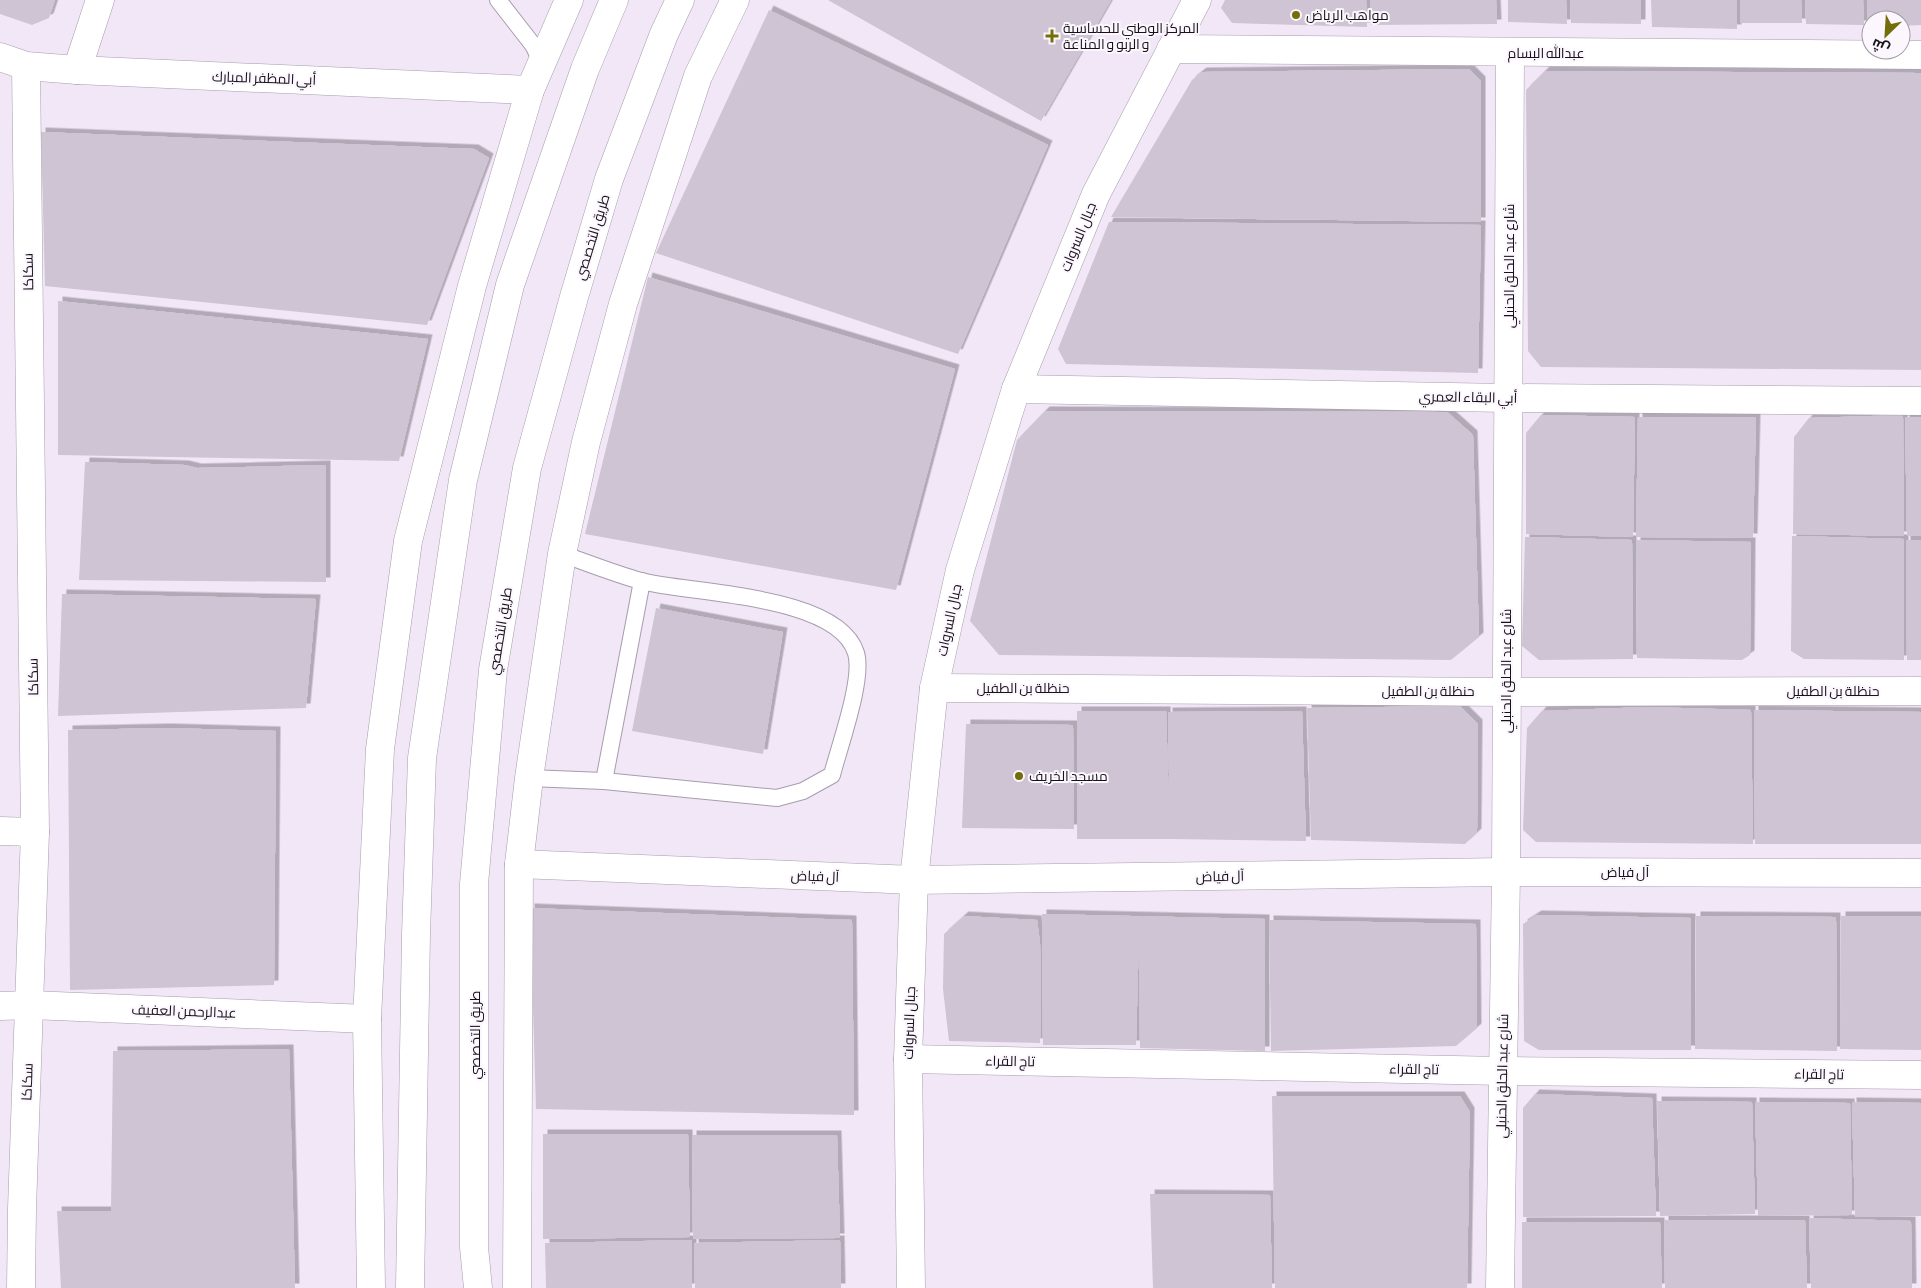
<svg xmlns="http://www.w3.org/2000/svg" width="1921" height="1288" font-family="'Asap Condensed',Cairo,sans-serif">
<defs>
<filter id="shadow"><feDropShadow dx="4.5" dy="-4.5" stdDeviation="0" flood-color="#0004"/></filter>
</defs>
<rect width="100%" height="100%" fill="#f2e7f7"/>
<g fill="#cec4d3" filter="url(#shadow)">
<polygon points="0,0 55,0 49,18 32,25 0,14"/>
<polygon points="828,0 1111,0 1041,121"/>
<polygon points="1225,0 1366,0 1367,27 1232,23 1221,8"/>
<polygon points="1370,0 1496,0 1497,24 1371,25"/>
<polygon points="1508,0 1566,0 1567,24 1508,22"/>
<polygon points="1570,0 1641,0 1641,24 1571,23"/>
<polygon points="1651,0 1737,0 1737,29 1652,27"/>
<polygon points="1740,0 1801,0 1802,23 1740,23"/>
<polygon points="1805,0 1863,0 1864,25 1806,24"/>
<polygon points="1867,0 1921,0 1921,25 1901,26 1901,20 1871,20 1871,26 1867,26"/>
<polygon points="769,10 1048,145 958,354 656,253"/>
<polygon points="1469,69 1481,81 1481,222 1111,217 1192,80 1202,72"/>
<polygon points="1545,71 1921,73 1921,370 1541,367 1528,351 1526,90"/>
<polygon points="41,132 474,149 489,158 427,325 45,286"/>
<polygon points="1109,222 1481,225 1478,373 1066,364 1058,349"/>
<polygon points="648,277 955,369 896,590 585,534"/>
<polygon points="58,301 428,339 399,461 58,455"/>
<polygon points="1045,411 1447,412 1473,435 1479,637 1451,660 999,655 970,621 1017,440"/>
<polygon points="1541,415 1635,417 1633,537 1526,534 1526,433"/>
<polygon points="1903,415 1904,536 1793,534 1794,437 1809,418"/>
<polygon points="1638,417 1756,417 1753,538 1636,537"/>
<polygon points="1905,417 1921,417 1921,536 1907,536"/>
<polygon points="85,462 185,465 197,468 326,465 326,582 79,580"/>
<polygon points="1792,536 1904,539 1904,660 1804,659 1791,651"/>
<polygon points="1525,537 1632,540 1633,659 1539,660 1522,646"/>
<polygon points="1636,540 1751,542 1750,655 1742,660 1637,658"/>
<polygon points="1906,540 1921,540 1921,660 1907,660"/>
<polygon points="62,594 316,599 306,708 58,716"/>
<polygon points="656,608 783,632 763,754 632,731"/>
<polygon points="1460,706 1478,724 1477,833 1465,844 1311,840 1307,708"/>
<polygon points="1647,707 1751,710 1753,844 1536,842 1523,830 1527,728 1542,711"/>
<polygon points="1754,710 1921,712 1921,844 1755,844"/>
<polygon points="1077,711 1166,711 1170,839 1077,839"/>
<polygon points="1302,711 1306,841 1170,839 1168,712"/>
<polygon points="966,724 1073,725 1074,829 962,828"/>
<polygon points="167,728 276,731 274,985 70,990 68,730"/>
<polygon points="530,908 852,920 854,1115 536,1109"/>
<polygon points="1042,914 1265,919 1265,1051 1140,1048 1139,933 1136,1045 1043,1045"/>
<polygon points="1537,915 1691,918 1691,1050 1539,1050 1524,1041 1523,924"/>
<polygon points="964,916 1037,920 1040,943 1041,990 1040,1043 949,1041 943,989 944,934"/>
<polygon points="1696,916 1836,917 1837,1051 1695,1049"/>
<polygon points="1841,916 1921,916 1921,1050 1840,1049"/>
<polygon points="1269,920 1476,924 1477,1028 1456,1046 1271,1051"/>
<polygon points="289,1049 295,1288 61,1288 57,1211 111,1211 113,1051"/>
<polygon points="1535,1094 1652,1098 1656,1216 1523,1217 1523,1108"/>
<polygon points="1272,1096 1460,1096 1470,1112 1467,1288 1275,1288"/>
<polygon points="1657,1101 1752,1102 1755,1214 1660,1216"/>
<polygon points="1755,1102 1850,1103 1852,1215 1758,1216"/>
<polygon points="1852,1102 1921,1103 1921,1216 1855,1217"/>
<polygon points="543,1134 688,1134 690,1237 543,1239"/>
<polygon points="692,1135 837,1135 840,1238 693,1239"/>
<polygon points="1150,1194 1270,1195 1272,1288 1153,1288"/>
<polygon points="1809,1218 1911,1221 1912,1288 1811,1288"/>
<polygon points="1664,1220 1805,1220 1807,1288 1665,1288"/>
<polygon points="1522,1222 1660,1222 1662,1288 1522,1288"/>
<polygon points="692,1240 692,1288 546,1288 545,1243"/>
<polygon points="840,1240 841,1288 695,1288 694,1243"/>
</g>
<g fill="none" stroke-linecap="round" stroke-linejoin="round">
<g stroke="#a79dac" stroke-width="18">
<g id="service">
<polyline points="498,0 533,45 542,63"/>
<path d="M 529,778 L 604,781 L 777,798 L 803,791 L 832,775 C 839,747 864,679 856,653 C 838,594 691,594 641,581 C 615,574 588,563 562,554"/>
<polyline points="604,781 642,581"/>
</g>
</g>
<g stroke="#a79dac" stroke-width="29">
<g id="minor">
<polyline points="1171,49 1921,55"/>
<polyline points="0,57 26,66 77,70 530,90"/>
<polyline points="77,70 100,0"/>
<polyline points="1016,389 1507,398 1921,401"/>
<polyline points="934,688 1506,692 1921,691"/>
<polyline points="0,831 35,832"/>
<polyline points="519,864 914,880 1506,872 1921,873"/>
<polyline points="0,1006 31,1005 367,1019"/>
<polyline points="908,1059 1502,1071 1921,1075"/>
<polyline points="21,1288 22,1209 35,832 26,66"/>
<polyline points="911,1288 908,1059 914,880 934,688 960,570 1016,389 1096,194 1197,0"/>
<polyline points="1500,1288 1506,872 1510,53"/>
</g>
</g>
<g stroke="#a79dac" stroke-width="29">
<g id="primary">
<polyline points="371,1288 367,1019 380,749 408,541 472,286 530,90 569,0"/>
<polyline points="410,1288 416,934 422,758 463,480 510,285 585,69 614,0"/>
<polyline points="478,1288 474,1247 474,884 493,670 527,468 574,297 609,179 664,34 680,0"/>
<polyline points="517,1288 519,864 529,778 562,554 586,442 623,304 698,76 735,0"/>
</g>
</g>
<use href="#service" stroke="#fff" stroke-width="16"/>
<use href="#minor" stroke="#fff" stroke-width="28"/>
<use href="#primary" stroke="#fff" stroke-width="28"/>
</g>
<g fill="#736d0a" stroke="#fcf7fe" stroke-width="2">
<circle cx="1296" cy="15" r="5"/>
<path d="M1049.5 28.5h5v5h5v5h-5v5h-5v-5h-5v-5h5z"/>
<circle cx="1019" cy="776" r="5"/>
</g>
<g text-anchor="middle" dominant-baseline="central" stroke-width="4" stroke-linejoin="round" paint-order="stroke">
<g font-size="14" fill="#161218" stroke="#fcf7fe" text-anchor="start">
<text x="1306" y="15">مواهب الرياض</text>
<text x="1063" y="28">المركز الوطني للحساسية<tspan x="1063" dy="16">و الربو و المناعة</tspan></text>
<text x="1029" y="776">مسجد الخريف</text>
</g>
<g font-size="14" fill="#161218" stroke="#fcf7fe">
<text x="1546" y="53">عبدالله البسام</text>
<text transform="translate(264 78) rotate(2)">أبي المظفر المبارك</text>
<text transform="translate(592 237) rotate(-73)">طريق التخصصي</text>
<text transform="translate(1078 237) rotate(-68)">جبال السروات</text>
<text transform="translate(1509 266) rotate(-90)">شارع عبد الحلق الحنبلي</text>
<text transform="translate(28 272) rotate(-91)">سكاكا</text>
<text transform="translate(1468 397) rotate(1)">أبي البقاء العمري</text>
<text transform="translate(949 620) rotate(-78)">جبال السروات</text>
<text transform="translate(500 631) rotate(-81)">طريق التخصصي</text>
<text transform="translate(1506 671) rotate(-90)">شارع عبد الحلق الحنبلي</text>
<text transform="translate(33 677) rotate(-91)">سكاكا</text>
<text x="1023" y="688">حنظلة بن الطفيل</text>
<text x="1428" y="691">حنظلة بن الطفيل</text>
<text x="1833" y="691">حنظلة بن الطفيل</text>
<text x="1625" y="872">آل فياض</text>
<text transform="translate(815 876) rotate(2)">آل فياض</text>
<text transform="translate(1220 876) rotate(-1)">آل فياض</text>
<text transform="translate(184 1011) rotate(2)">عبدالرحمن العفيف</text>
<text transform="translate(909 1023) rotate(-88)">جبال السروات</text>
<text transform="translate(475 1035) rotate(-90)">طريق التخصصي</text>
<text transform="translate(1010 1061) rotate(1)">تاج القراء</text>
<text transform="translate(1414 1069) rotate(1)">تاج القراء</text>
<text transform="translate(1819 1074) rotate(1)">تاج القراء</text>
<text transform="translate(1502 1076) rotate(-89)">شارع عبد الحلق الحنبلي</text>
<text transform="translate(27 1082) rotate(-88)">سكاكا</text>
</g>
</g>
<g transform="translate(1886 35) rotate(205)"><circle r="24" fill="#fcf7fe" stroke="#a09ba2"/>
<path d="M0-4L9 19L0 12L-9 19Z" fill="#736d0a"/>
<text y="-8" font-size="14" font-weight="bold" text-anchor="middle" fill="#161218">ش</text>
</g>
</svg>
